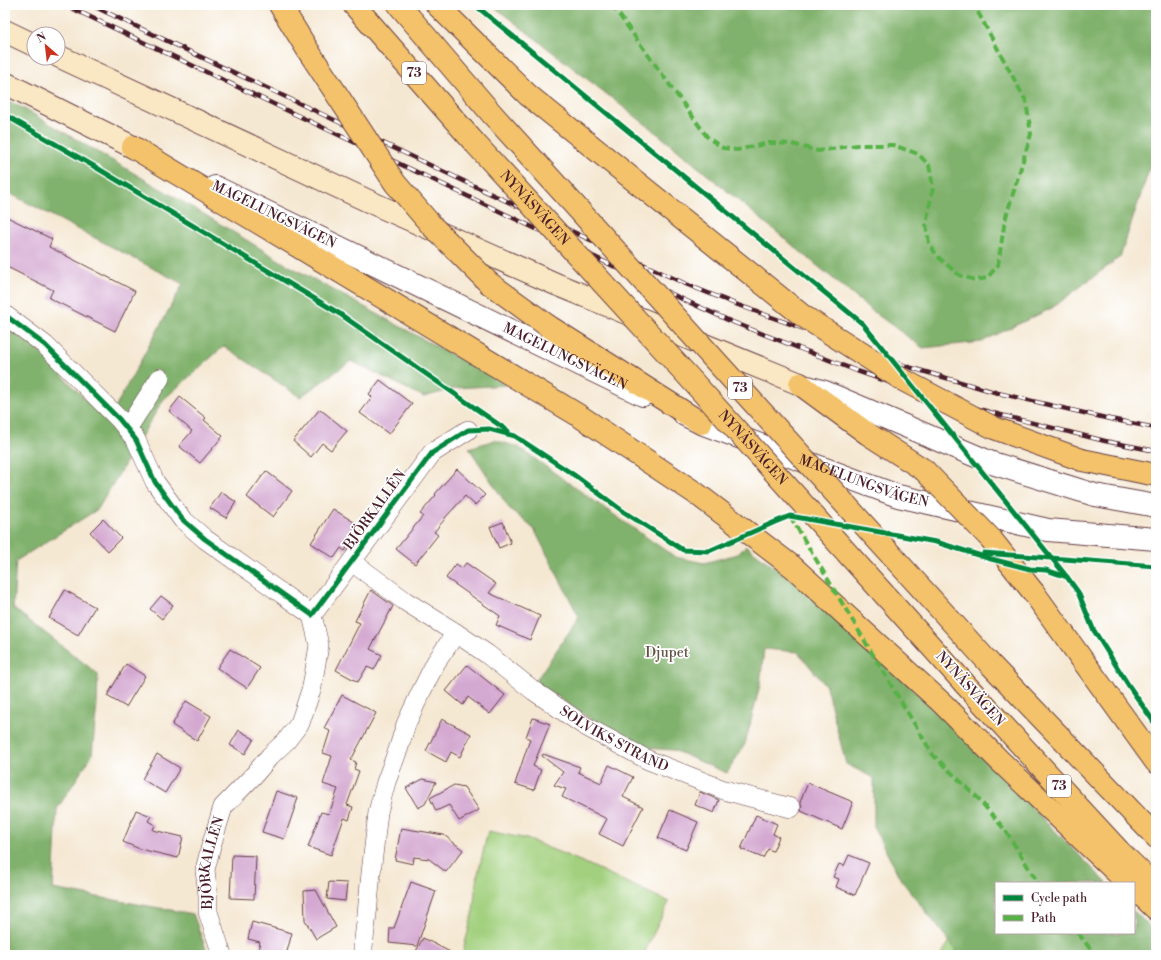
<svg xmlns="http://www.w3.org/2000/svg" width="1161" height="960" font-family="'Libre Bodoni',serif">
<rect width="100%" height="100%" fill="#fff"/>
<filter id="ink" filterUnits="userSpaceOnUse"><feTurbulence type="fractalNoise" baseFrequency=".025" numOctaves="2"/><feDisplacementMap in="SourceGraphic" scale="8" xChannelSelector="R" yChannelSelector="G"/><feConvolveMatrix kernelMatrix="1 2 1 2 8 2 1 2 1" color-interpolation-filters="sRGB"/></filter>
<filter id="wash" filterUnits="userSpaceOnUse"><feTurbulence type="fractalNoise" baseFrequency=".012" numOctaves="4" result="noise"/><feDisplacementMap in="SourceGraphic" scale="16" xChannelSelector="R" yChannelSelector="G"/><feGaussianBlur stdDeviation="0.9" result="paint"/><feColorMatrix in="noise" values="0 0 0 0 0 0 0 0 0 0 0 0 0 0 0 0 0 1.4 0 .05"/><feComposite in="paint" operator="in"/></filter>
<g filter="url(#wash)">
<rect width="100%" height="100%" fill="#f5e8d3"/>
<g fill="#a2d07e" stroke="#767854">
<polygon points="488,831 527,839 585,863 669,902 643,955 462,955 473,912 476,882"/>
<polygon points="950,941 960,955 941,955"/>
</g>
<g fill="#81b26d" stroke="#66684c">
<polygon points="492,5 1156,5 1156,39 1155,41 1156,47 1156,165 1150,167 1120,257 1052,308 981,342 923,348 871,310 658,134"/>
<polygon points="5,99 26,110 207,216 284,263 507,385 457,388 424,397 351,361 300,397 224,346 163,400 98,509 16,561 13,608 98,674 97,704 92,755 57,809 53,889 193,914 208,955 5,955 5,326 38,350 107,422 183,284 5,191 5,144 11,134 5,130"/>
<polygon points="495,440 518,447 607,510 675,557 704,563 738,554 746,546 805,590 885,660 1107,883 996,883 996,933 1134,933 1134,911 1156,933 1156,955 960,955 901,880 874,828 874,778 846,764 826,686 798,652 764,649 760,685 745,744 727,773 673,750 645,748 589,718 535,682 579,617 534,529 509,508 469,448"/>
</g>
<g id="blocks">
<g fill="#d4a9d1">
<polygon points="5,216 52,239 49,247 135,291 115,331 49,298 53,290 5,266"/>
<polygon points="380,380 412,404 389,434 360,413 372,397 369,394"/>
<polygon points="180,397 206,418 204,420 223,436 200,463 179,446 192,431 169,411"/>
<polygon points="320,409 347,431 331,450 322,443 311,457 293,441"/>
<polygon points="457,469 485,495 475,505 465,496 445,518 445,519 434,532 438,535 415,564 396,549 423,516 420,514 436,495 435,494"/>
<polygon points="266,471 292,491 273,517 247,497"/>
<polygon points="221,492 236,502 226,518 210,508"/>
<polygon points="333,509 357,524 349,537 352,539 345,551 341,548 334,558 311,543"/>
<polygon points="103,519 121,538 108,551 90,532"/>
<polygon points="503,522 511,543 499,548 490,527"/>
<polygon points="466,563 496,584 489,593 540,616 530,640 496,625 500,616 446,578 456,564 462,568"/>
<polygon points="65,590 95,607 78,635 49,618"/>
<polygon points="371,590 393,606 370,649 382,655 374,670 367,667 358,682 336,670 360,623 355,621"/>
<polygon points="161,596 173,605 162,619 150,609"/>
<polygon points="230,649 260,668 247,688 217,668"/>
<polygon points="126,664 145,676 126,707 107,696"/>
<polygon points="467,665 505,695 490,714 468,697 463,705 446,691"/>
<polygon points="342,695 376,713 351,760 356,762 354,769 359,771 347,805 353,807 349,820 344,818 331,855 308,847 321,812 329,814 338,789 323,784 332,756 323,753 330,731 324,728"/>
<polygon points="186,701 211,716 197,741 172,725"/>
<polygon points="533,718 550,724 533,766 541,770 534,790 515,784 530,739 526,737"/>
<polygon points="442,719 471,734 460,757 451,752 446,762 426,751"/>
<polygon points="239,730 254,739 245,754 230,745"/>
<polygon points="157,754 180,768 165,793 142,779"/>
<polygon points="543,754 580,767 578,772 601,783 609,765 633,777 623,797 643,807 623,846 599,834 607,819 562,797 566,789 554,785 563,772 542,756"/>
<polygon points="423,779 436,782 425,804 418,808 406,788"/>
<polygon points="808,783 853,802 842,829 801,811 802,806 800,802"/>
<polygon points="454,785 464,787 479,810 459,821 449,805 436,811 430,798"/>
<polygon points="276,791 298,798 284,839 262,832"/>
<polygon points="700,792 719,800 714,813 695,805"/>
<polygon points="136,810 151,816 148,821 155,825 153,830 183,837 178,858 140,849 123,842"/>
<polygon points="670,810 698,822 686,850 658,838"/>
<polygon points="756,815 777,824 773,834 779,837 773,851 768,849 763,858 741,849"/>
<polygon points="401,828 444,835 463,850 446,872 429,859 414,857 413,864 395,860"/>
<polygon points="232,855 256,856 254,899 230,898"/>
<polygon points="849,855 869,863 855,895 836,887 839,879 833,877 839,864 844,866"/>
<polygon points="329,882 347,883 345,901 327,899"/>
<polygon points="411,882 436,891 417,946 389,943 390,928 394,928"/>
<polygon points="316,890 336,927 316,939 305,920 304,891"/>
<polygon points="252,922 292,933 286,955 257,955 260,942 248,939"/>
<polygon points="423,938 456,955 414,955"/>
</g>
</g>
</g>
<g filter="url(#ink)">
<use href="#blocks" fill-opacity="0" stroke="#643d44" stroke-width="1"/>
<g fill="none" stroke-linecap="round" stroke-linejoin="round">
<g stroke="#643d44" stroke-width="20">
<g id="minor">
<polyline points="5,315 45,345 119,419 136,440 155,482 182,519 205,539 312,615"/>
<polyline points="127,429 160,378"/>
<path id="s1" d="M 352,562 L 405,601 L 456,633 L 487,654 L 534,691 L 585,726 L 648,760 L 724,790 L 791,808"/>
<polyline points="312,615 432,453 468,430"/>
<path id="s2" d="M 222,955 L 208,912 L 208,895 L 205,870 L 211,846 L 223,807 L 254,775 L 270,756 L 287,740 L 300,723 L 312,687 L 319,645 L 312,615"/>
<polyline points="363,955 363,947 367,914 371,873 378,812 386,782 399,747 406,724 421,692 436,662 456,633"/>
</g>
</g>
<g stroke="#643d44" stroke-width="24">
<g id="tertiary">
<path id="s3" d="M 215,187 L 643,395"/>
<polyline points="808,387 825,392 992,463 1095,495 1156,506"/>
<path id="s4" d="M 685,415 L 701,423 L 898,496 L 1048,530 L 1156,539"/>
</g>
</g>
<g stroke="#643d44" stroke-width="24">
<g id="secondary">
<polyline points="5,31 34,45"/>
<polyline points="58,56 379,206 558,285 800,384"/>
<polyline points="5,83 133,147"/>
</g>
</g>
<g stroke="#643d44" stroke-width="24">
<g id="motorway">
<polyline points="280,5 309,52"/>
<polyline points="354,5 473,141"/>
<polyline points="399,5 492,114"/>
<polyline points="437,5 528,95"/>
<polyline points="133,147 578,415 697,494 793,567 943,704 1002,763 1128,883"/>
<polyline points="548,326 701,423"/>
<polyline points="800,384 868,434 924,470"/>
<polyline points="1082,460 1156,475"/>
<polyline points="1034,593 1156,762"/>
<polyline points="989,663 1156,837"/>
<polyline points="964,683 1119,851 1156,887"/>
<polyline points="1134,888 1156,909"/>
</g>
</g>
<use href="#minor" stroke="#fff" stroke-width="19"/>
<use href="#tertiary" stroke="#fff" stroke-width="22"/>
<use href="#secondary" stroke="#fae7c3" stroke-width="22"/>
<use href="#motorway" stroke="#f3c26a" stroke-width="22"/>
<g stroke="#4a1f2b" stroke-width="4.5">
<g id="rail">
<polyline points="65,5 482,203 680,298 730,321 857,371 924,394 993,413 1105,441 1156,451"/>
<polyline points="91,5 489,193 688,285 738,305 912,368 998,393 1110,419 1156,428"/>
</g>
</g>
<use href="#rail" stroke="#fff" stroke-width="3" stroke-dasharray="9" stroke-linecap="butt"/>
<g stroke="#643d44" stroke-width="24" stroke-linecap="butt">
<g id="motorway-bridge">
<polyline points="309,52 395,183 432,226 489,283 548,326"/>
<polyline points="528,95 803,316 903,380 994,428 1082,460"/>
<polyline points="492,114 989,663"/>
<path id="s5" d="M 473,141 L 686,374 L 964,683"/>
<polyline points="924,470 991,539 1034,593"/>
</g>
</g>
<use href="#motorway-bridge" stroke="#f3c26a" stroke-width="22"/>
<g stroke="#57b146" stroke-width="4" stroke-dasharray="8 4" stroke-linecap="butt">
<polyline points="612,5 708,138 723,148 737,150 769,143 792,144 818,151 857,145 893,145 918,154 929,165 933,187 926,224 929,243 937,256 959,275 975,280 987,278 998,265 1005,220 1031,134 1026,101 974,5"/>
<polyline points="790,516 933,755 977,797 1006,831 1038,883"/>
<polyline points="1078,933 1095,955"/>
</g>
<g stroke="#fff" stroke-width="8">
<g id="cycleway">
<polyline points="475,5 863,324 1067,577 1078,592 1093,629 1129,686 1156,725"/>
<polyline points="5,115 97,168 340,314 508,431"/>
<polyline points="5,315 45,345 119,419 136,440 155,482 182,519 205,539 312,615 432,453 468,430 489,429 515,436 574,475 624,512 683,550 709,551 775,522 790,516 936,542 991,559 1030,569 1046,570 1067,577"/>
<polyline points="984,553 1156,566"/>
</g>
</g>
<use href="#cycleway" stroke="#00873e" stroke-width="5"/>
</g>
</g>
<g text-anchor="middle" dominant-baseline="central" stroke-width="3.5" stroke-linejoin="round" paint-order="stroke">
<g fill="#fff" stroke="#80626b" stroke-width="1">
<rect x="402" y="62" width="24" height="22" rx="3"/>
<rect x="728" y="377" width="24" height="22" rx="3"/>
<rect x="1047" y="775" width="24" height="22" rx="3"/>
</g>
<g font-size="13" font-weight="bold" fill="#4a1f2b">
<text x="414" y="73">73</text>
<text x="740" y="388">73</text>
<text x="1059" y="786">73</text>
</g>
<g font-size="14" fill="#4a1f2b" stroke="#fff">
<text stroke="none"><textPath href="#s5" startOffset="91">NYNÄSVÄGEN</textPath></text>
<text transform="translate(274 215) rotate(26)">MAGELUNGSVÄGEN</text>
<text stroke="none"><textPath href="#s3" startOffset="389">MAGELUNGSVÄGEN</textPath></text>
<text stroke="none"><textPath href="#s5" startOffset="415">NYNÄSVÄGEN</textPath></text>
<text stroke="none"><textPath href="#s4" startOffset="191">MAGELUNGSVÄGEN</textPath></text>
<text transform="translate(375 510) rotate(-54)">BJÖRKALLÉN</text>
<text transform="translate(970 689) rotate(48)">NYNÄSVÄGEN</text>
<text stroke="none"><textPath href="#s1" startOffset="317">SOLVIKS STRAND</textPath></text>
<text stroke="none"><textPath href="#s2" startOffset="95">BJÖRKALLÉN</textPath></text>
</g>
<g font-size="14" fill="#645444" stroke="#fff">
<text x="667" y="653">Djupet</text>
</g>
</g>
<rect width="1161" height="960" fill="none" stroke="#fff" stroke-width="20"/>
<rect x="995" y="882" width="140" height="52" fill="#ffffff" stroke="#b7a5aa"/>
<rect x="1003" y="895" width="20" height="6" fill="#00873e" stroke="#b7a5aa"/>
<text x="1031" y="902" font-size="12" fill="#4a1f2b">Cycle path</text>
<rect x="1003" y="915" width="20" height="6" fill="#57b146" stroke="#b7a5aa"/>
<text x="1031" y="922" font-size="12" fill="#4a1f2b">Path</text>
<g transform="translate(46 46) rotate(332)"><circle r="19" fill="#ffffff" stroke="#b7a5aa"/>
<path d="M0-3L7 15L0 10L-7 15Z" fill="#c8321e"/>
<text y="-6" font-size="11" font-weight="bold" text-anchor="middle" fill="#4a1f2b">N</text>
</g>
</svg>
